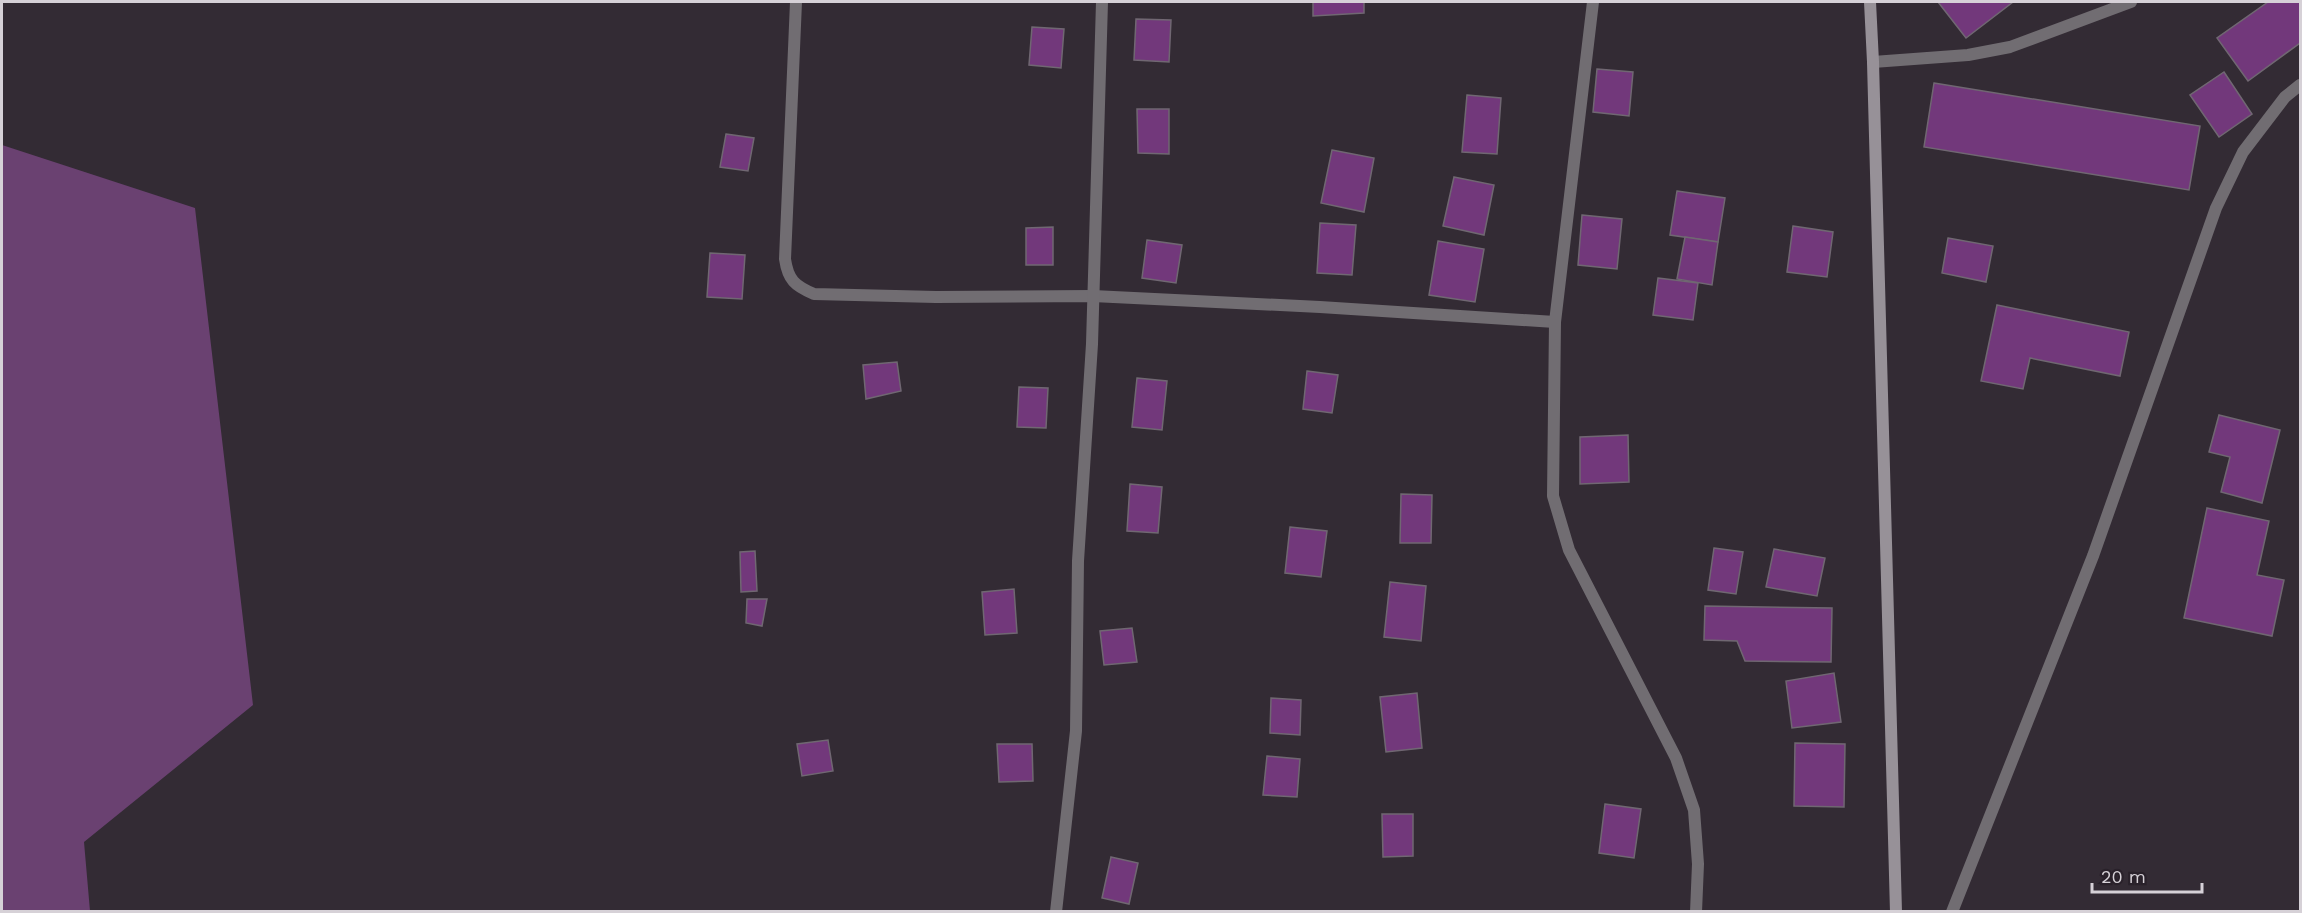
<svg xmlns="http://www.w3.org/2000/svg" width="2302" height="913" font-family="'Work Sans',sans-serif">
<rect width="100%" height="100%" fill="#332b34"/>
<polygon fill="#6a4171" points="2,145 195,208 253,705 84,842 90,911 2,911"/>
<g fill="#72387b" stroke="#706772" stroke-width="1.5">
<polygon points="1313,2 1364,2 1364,13 1313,16"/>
<polygon points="1938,2 2013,2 1966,38"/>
<polygon points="2268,2 2300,2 2300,43 2248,81 2217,38"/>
<polygon points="1136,19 1171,20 1169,62 1134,60"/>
<polygon points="1032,27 1064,29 1061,68 1029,65"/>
<polygon points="1597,69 1633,72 1629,116 1593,112"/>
<polygon points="2224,72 2252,114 2219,137 2190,95"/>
<polygon points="1934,83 2200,126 2189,190 1924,147"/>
<polygon points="1467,95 1501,98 1497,154 1462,152"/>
<polygon points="1137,109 1169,109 1169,154 1138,153"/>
<polygon points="726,134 754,138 748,171 720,167"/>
<polygon points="1332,150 1374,158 1364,212 1321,203"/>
<polygon points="1454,177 1494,185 1484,235 1443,226"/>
<polygon points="1677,191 1725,198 1718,242 1670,235"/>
<polygon points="1582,215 1622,219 1617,269 1578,265"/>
<polygon points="1320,223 1356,225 1352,275 1317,273"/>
<polygon points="1793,226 1833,232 1827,277 1787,272"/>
<polygon points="1053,227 1053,265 1026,265 1026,228"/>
<polygon points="1685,237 1718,242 1712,285 1677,279"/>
<polygon points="1948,238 1993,246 1986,282 1942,273"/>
<polygon points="1147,240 1182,245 1176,283 1142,278"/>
<polygon points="1438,241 1484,249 1475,302 1429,295"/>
<polygon points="710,253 745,255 742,299 707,297"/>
<polygon points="1658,278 1698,283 1693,320 1653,315"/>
<polygon points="1997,305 2129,332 2120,376 2030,358 2023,389 1981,381"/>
<polygon points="897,362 901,391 866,399 863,365"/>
<polygon points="1307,371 1338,375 1332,413 1303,409"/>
<polygon points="1137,378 1167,381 1162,430 1132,427"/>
<polygon points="1019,387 1048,388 1046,428 1017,427"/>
<polygon points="2219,415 2280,430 2262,503 2221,492 2230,457 2209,452"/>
<polygon points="1628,435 1629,482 1580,484 1580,437"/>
<polygon points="1130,484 1162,487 1158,533 1127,531"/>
<polygon points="1401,494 1432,495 1431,543 1400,543"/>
<polygon points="2207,508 2269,521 2257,575 2284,580 2272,636 2184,618"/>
<polygon points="1290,527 1327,531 1321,577 1285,573"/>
<polygon points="1714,548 1743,552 1736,594 1708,590"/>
<polygon points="1774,549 1825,558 1817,596 1766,587"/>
<polygon points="755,551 757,591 741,592 740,552"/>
<polygon points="1390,582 1426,586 1421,641 1384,637"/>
<polygon points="1014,589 1017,633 985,635 982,592"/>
<polygon points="747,599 767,599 762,626 746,623"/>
<polygon points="1705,606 1832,608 1831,662 1745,661 1737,641 1704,640"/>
<polygon points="1132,628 1137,662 1104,665 1100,631"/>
<polygon points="1834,673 1841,722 1792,728 1786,681"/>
<polygon points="1417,693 1422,748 1386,752 1380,697"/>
<polygon points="1271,698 1301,700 1300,735 1270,733"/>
<polygon points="828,740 833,771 802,776 797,744"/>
<polygon points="1795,743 1845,744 1844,807 1794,806"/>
<polygon points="997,744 1032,744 1033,781 999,782"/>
<polygon points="1267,756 1300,759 1297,797 1263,795"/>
<polygon points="1605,804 1641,809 1634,858 1599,853"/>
<polygon points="1382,814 1413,814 1413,856 1383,857"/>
<polygon points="1111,857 1138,863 1129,904 1102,898"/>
</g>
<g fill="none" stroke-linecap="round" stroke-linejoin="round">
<g stroke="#716d72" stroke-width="12">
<path d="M 796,2 L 785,259 C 788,280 795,286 814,294 L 936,297 L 1093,296 L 1320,307 L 1555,322"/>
<polyline points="1593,2 1555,322 1553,496 1569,550 1676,758 1694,810 1698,864 1696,912"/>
<polyline points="1873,62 1968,55 2010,47 2131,2"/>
<polyline points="1056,912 1076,731 1078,561 1092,344 1102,2"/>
<polyline points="1952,912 2093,556 2216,208 2243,152 2285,97 2300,85"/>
</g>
<polyline stroke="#979198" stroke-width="12" points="1870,2 1873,62 1896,912"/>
</g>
<rect width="2302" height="913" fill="none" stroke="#d6d1d7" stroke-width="6"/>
<path d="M2092 883v9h110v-9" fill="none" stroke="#d6d1d7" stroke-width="3"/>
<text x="2101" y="883" font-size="18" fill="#d6d1d7" stroke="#29212a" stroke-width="4.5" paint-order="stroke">20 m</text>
</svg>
